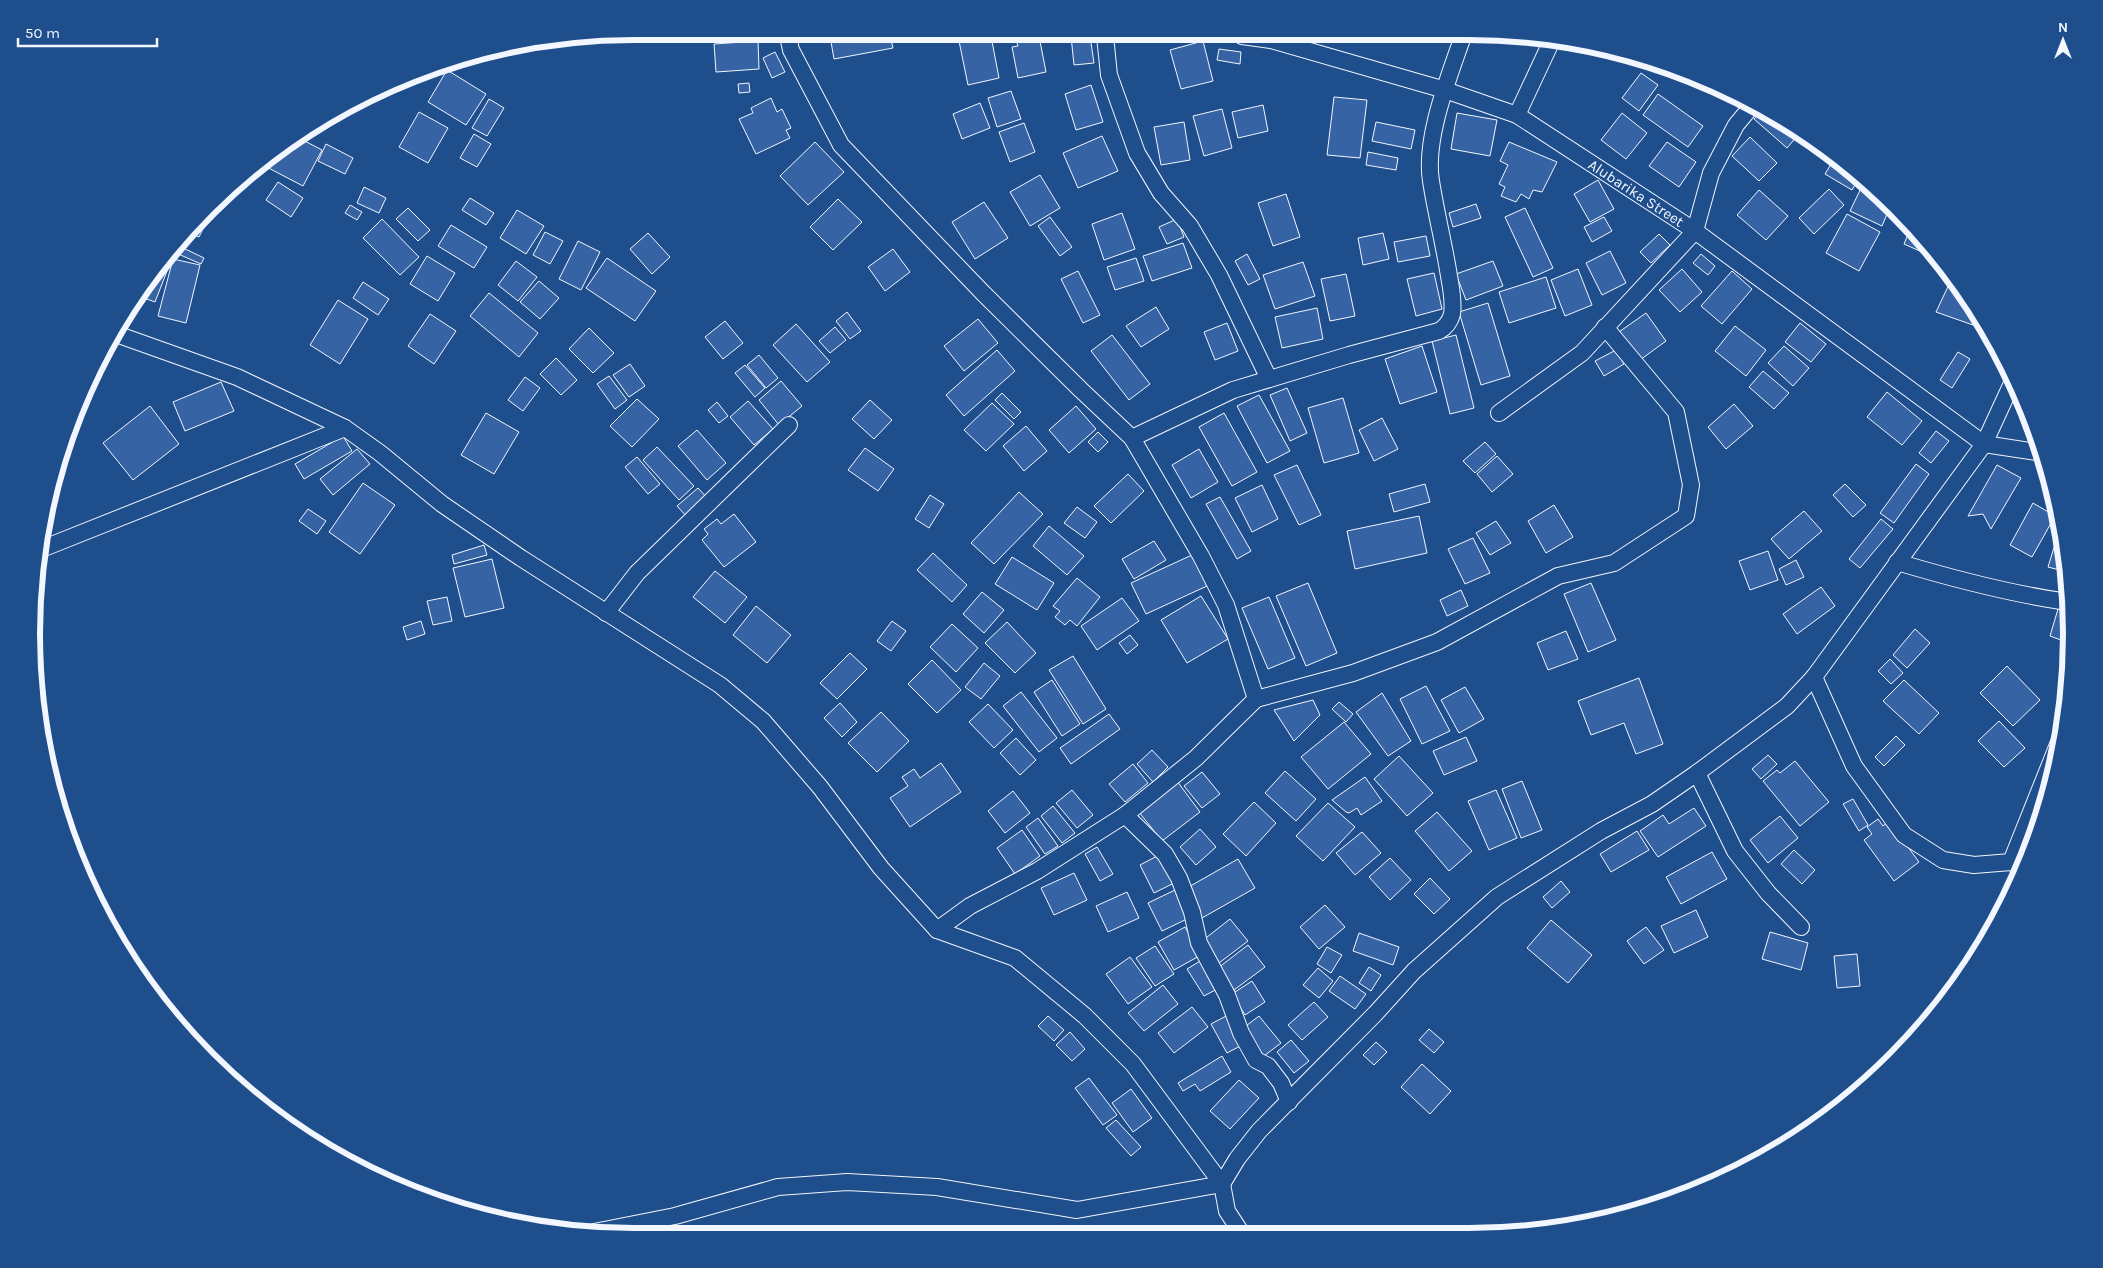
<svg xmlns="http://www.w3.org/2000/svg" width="2103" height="1268" font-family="Karla,sans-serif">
<rect width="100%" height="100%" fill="#1f4e8c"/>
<g fill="#3563a3" stroke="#f2f6ff">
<polygon points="830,36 890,36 893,48 834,59"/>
<polygon points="958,36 991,36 999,78 968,85"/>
<polygon points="1015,36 1039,36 1046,72 1018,78 1012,47 1018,46"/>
<polygon points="1071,36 1090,36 1094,63 1074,65"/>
<polygon points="758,41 759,69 716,72 714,44"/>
<polygon points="1203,41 1213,81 1181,89 1170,50"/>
<polygon points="1219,49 1241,52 1240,64 1217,60"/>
<polygon points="775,52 785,72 772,78 763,58"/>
<polygon points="447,70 486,94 466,125 428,102"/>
<polygon points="1641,73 1658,85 1639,111 1622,98"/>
<polygon points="1700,77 1738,99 1736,102"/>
<polygon points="749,83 750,92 739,93 738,84"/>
<polygon points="1091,85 1103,122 1076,130 1065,94"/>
<polygon points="1011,91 1021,119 997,127 988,98"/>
<polygon points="1658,94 1703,126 1688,147 1643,115"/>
<polygon points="1334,97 1367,100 1360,158 1327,155"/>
<polygon points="771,98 777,112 782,109 791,128 786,130 790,138 756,154 739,119 753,113 751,108"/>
<polygon points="489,99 504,108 487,136 472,128"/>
<polygon points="980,103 990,128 962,139 953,114"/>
<polygon points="1263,105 1268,131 1238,138 1232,112"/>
<polygon points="1222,109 1232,148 1204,156 1193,116"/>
<polygon points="419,112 448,128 428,163 399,147"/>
<polygon points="1760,112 1799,134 1787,148 1754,119"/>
<polygon points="1457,113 1497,120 1490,156 1451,149"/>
<polygon points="1622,113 1647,133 1626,159 1601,140"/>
<polygon points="1184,122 1190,160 1161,165 1154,127"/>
<polygon points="1376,122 1415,130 1411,149 1372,141"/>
<polygon points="1024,123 1035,152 1010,162 999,132"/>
<polygon points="474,134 491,144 477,167 460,158"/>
<polygon points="1102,136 1118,171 1078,188 1063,153"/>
<polygon points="297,137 322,150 303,186 259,163"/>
<polygon points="1750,137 1777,163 1759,181 1732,156"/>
<polygon points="815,142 844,172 808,205 780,176"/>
<polygon points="1509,142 1557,162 1542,192 1533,190 1529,199 1521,194 1516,202 1501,196 1505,187 1499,184 1508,165 1500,161"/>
<polygon points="1667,142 1696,162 1679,187 1649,166"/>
<polygon points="326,144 353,158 345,174 318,161"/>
<polygon points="1368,152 1398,158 1396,170 1366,165"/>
<polygon points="1836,156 1859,178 1852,190 1825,174"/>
<polygon points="1040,175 1060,208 1030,226 1010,192"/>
<polygon points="1598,180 1614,209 1590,222 1574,194"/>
<polygon points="278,182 303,198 291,217 266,200"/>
<polygon points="1862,186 1875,193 1890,207 1882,226 1850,211"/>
<polygon points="364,187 386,198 379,213 357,203"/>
<polygon points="1829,189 1844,205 1814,234 1799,218"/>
<polygon points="1759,190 1788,216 1766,240 1737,215"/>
<polygon points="1286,194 1300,237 1273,246 1258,203"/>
<polygon points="470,198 494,213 486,225 462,210"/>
<polygon points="838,199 862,222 833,250 810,227"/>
<polygon points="217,200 199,237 188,232 208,208"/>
<polygon points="984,202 1008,238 975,259 952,222"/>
<polygon points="1476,204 1481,218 1453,227 1449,213"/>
<polygon points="350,205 362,212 357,220 345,213"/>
<polygon points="408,208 430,230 418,241 396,219"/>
<polygon points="1525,208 1553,268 1533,277 1505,217"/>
<polygon points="517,210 544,226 526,254 500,238"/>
<polygon points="1122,213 1135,249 1104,260 1092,224"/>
<polygon points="1847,214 1880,232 1859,271 1826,253"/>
<polygon points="1050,217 1072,247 1060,256 1038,226"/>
<polygon points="1604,217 1612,231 1592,242 1584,227"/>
<polygon points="382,219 419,257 400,275 363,238"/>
<polygon points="1177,219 1184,237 1167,244 1159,227"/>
<polygon points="451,225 487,247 474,268 438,246"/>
<polygon points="1911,227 1922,236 1938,259 1904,244"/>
<polygon points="545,232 563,241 550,264 533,255"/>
<polygon points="648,233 670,257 652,274 630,249"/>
<polygon points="1383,233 1389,259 1363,265 1358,238"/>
<polygon points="1659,234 1670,245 1651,263 1640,252"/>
<polygon points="1426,236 1430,256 1398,262 1394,242"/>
<polygon points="578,241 600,252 581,290 559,279"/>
<polygon points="1183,243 1192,268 1152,281 1143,256"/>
<polygon points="179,246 204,258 201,264 176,253"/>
<polygon points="893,249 910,272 885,291 868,267"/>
<polygon points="1610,251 1626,283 1602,295 1586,263"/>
<polygon points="1247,254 1260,279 1248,285 1235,261"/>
<polygon points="1701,254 1715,266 1708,275 1693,263"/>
<polygon points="427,256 455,273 438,301 410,284"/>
<polygon points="607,258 656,291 635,321 586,288"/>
<polygon points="1136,258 1144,281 1115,290 1107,267"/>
<polygon points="173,259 200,265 186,323 158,316"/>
<polygon points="516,261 537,277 518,301 498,285"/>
<polygon points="1493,261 1503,286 1466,300 1456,274"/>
<polygon points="1303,262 1315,296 1275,309 1263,275"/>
<polygon points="162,263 169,266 155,302 136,295"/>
<polygon points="1578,269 1592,305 1565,316 1551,280"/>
<polygon points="1682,269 1702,292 1680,312 1659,290"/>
<polygon points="1078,271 1100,315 1083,323 1061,279"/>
<polygon points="1732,271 1752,289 1722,324 1701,306"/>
<polygon points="1434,273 1442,309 1416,316 1407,279"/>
<polygon points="1346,274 1355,316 1330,321 1321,279"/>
<polygon points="1546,277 1556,308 1509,323 1499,292"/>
<polygon points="1952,278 1977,313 1973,325 1936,312"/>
<polygon points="539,281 559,298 540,319 520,302"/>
<polygon points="363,282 389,299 378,315 353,298"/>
<polygon points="489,293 538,333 519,357 470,316"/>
<polygon points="338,300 368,319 340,364 310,345"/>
<polygon points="1488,303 1510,376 1481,385 1459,312"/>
<polygon points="1156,307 1169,329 1141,347 1126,326"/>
<polygon points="1317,308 1323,339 1282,348 1275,317"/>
<polygon points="847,312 861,331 850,339 836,321"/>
<polygon points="1646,313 1666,341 1640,360 1619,332"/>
<polygon points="430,314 456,331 434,364 408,346"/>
<polygon points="978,319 998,343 964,371 944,346"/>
<polygon points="725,321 743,343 723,359 705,337"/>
<polygon points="1227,323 1238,351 1215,360 1204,332"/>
<polygon points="1800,323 1826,344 1811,362 1785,342"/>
<polygon points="796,324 830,362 807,382 773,345"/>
<polygon points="1735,326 1766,350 1746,376 1715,351"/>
<polygon points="835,327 846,340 830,353 819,341"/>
<polygon points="589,328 614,353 593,373 569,349"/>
<polygon points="1112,335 1150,384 1129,400 1091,351"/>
<polygon points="1456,335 1474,408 1450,414 1432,341"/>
<polygon points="1422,346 1437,392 1400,404 1385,359"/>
<polygon points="1784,346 1809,368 1793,386 1768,363"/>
<polygon points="997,350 1015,371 964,416 946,395"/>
<polygon points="1616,350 1624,364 1604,376 1595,361"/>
<polygon points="1958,352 1970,359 1952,388 1940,380"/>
<polygon points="759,355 778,378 766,388 747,365"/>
<polygon points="556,358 577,380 561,395 540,374"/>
<polygon points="630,364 645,386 629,397 613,375"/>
<polygon points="745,365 765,388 755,397 735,373"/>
<polygon points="1763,371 1789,393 1774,409 1749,387"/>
<polygon points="609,376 627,400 615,409 597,384"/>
<polygon points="525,377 540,388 523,411 508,400"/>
<polygon points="781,381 802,406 779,425 759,400"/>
<polygon points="221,382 234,411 185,431 173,402"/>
<polygon points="1287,388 1307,433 1290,441 1270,395"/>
<polygon points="1887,392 1922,421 1902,445 1867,417"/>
<polygon points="1002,393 1021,412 1014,419 995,400"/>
<polygon points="1259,395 1290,451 1267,463 1237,406"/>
<polygon points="1343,398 1359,453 1324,463 1308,408"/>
<polygon points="637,399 659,419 632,447 610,426"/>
<polygon points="870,400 892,420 874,439 852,419"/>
<polygon points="748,401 773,429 754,445 730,417"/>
<polygon points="717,402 728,416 719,423 708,410"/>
<polygon points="992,403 1014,424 986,451 964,430"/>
<polygon points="1734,404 1753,426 1726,449 1708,427"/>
<polygon points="150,406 179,444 133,480 103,443"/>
<polygon points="1076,406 1096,429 1069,453 1049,430"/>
<polygon points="486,413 519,432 494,474 461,455"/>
<polygon points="1224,413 1257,472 1232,486 1199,427"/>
<polygon points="1382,418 1398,449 1374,461 1359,430"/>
<polygon points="1026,426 1047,451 1024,471 1003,446"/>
<polygon points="697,430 726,463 707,480 678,446"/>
<polygon points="1936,431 1949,441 1931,463 1919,453"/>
<polygon points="1098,432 1108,442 1098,452 1088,442"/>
<polygon points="343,436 352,451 304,479 295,464"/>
<polygon points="1485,442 1496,454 1475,473 1463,461"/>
<polygon points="657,447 694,486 679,500 643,460"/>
<polygon points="865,448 894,469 878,491 848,470"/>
<polygon points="357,449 370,464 333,495 320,479"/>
<polygon points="1199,449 1218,482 1191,498 1172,465"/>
<polygon points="1497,456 1513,474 1492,492 1477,474"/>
<polygon points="637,457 660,484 648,494 625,467"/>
<polygon points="1916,464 1929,474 1894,523 1880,513"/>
<polygon points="1297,465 1321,515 1299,525 1274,475"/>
<polygon points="1997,465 2021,478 1991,529 1983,514 1968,516"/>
<polygon points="1128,474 1144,491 1111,523 1094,506"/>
<polygon points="363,483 395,505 360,554 329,532"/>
<polygon points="1425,484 1430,502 1394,512 1389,494"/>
<polygon points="1845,484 1866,505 1853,517 1833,495"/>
<polygon points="1262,485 1278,519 1252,532 1235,498"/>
<polygon points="698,488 709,500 688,518 677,506"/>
<polygon points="1019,492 1043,514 994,564 971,543"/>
<polygon points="930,495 944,504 929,528 915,519"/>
<polygon points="1220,497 1251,551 1237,559 1206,504"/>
<polygon points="2033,503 2055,516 2032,557 2010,545"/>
<polygon points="1554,505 1573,537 1546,553 1528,521"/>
<polygon points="1077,507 1097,522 1085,538 1064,523"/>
<polygon points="308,509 326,521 317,534 299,521"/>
<polygon points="1804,511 1822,531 1789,559 1771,539"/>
<polygon points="734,514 756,542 724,567 702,540 708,534 704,529 717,519 721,524"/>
<polygon points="1419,516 1427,553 1355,569 1347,531"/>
<polygon points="1881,519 1893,529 1860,568 1849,559"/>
<polygon points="1496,521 1511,543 1490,555 1476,533"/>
<polygon points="1049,526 1084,556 1067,575 1033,546"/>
<polygon points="1473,538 1490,573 1465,584 1448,549"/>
<polygon points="1154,541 1166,560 1134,579 1122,559"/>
<polygon points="2056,541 2064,543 2067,572 2048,567"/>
<polygon points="484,545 487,555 454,564 452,555"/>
<polygon points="1768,551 1778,580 1750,590 1739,561"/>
<polygon points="933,553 967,585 952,602 917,570"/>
<polygon points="1192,555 1207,586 1146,614 1131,583"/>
<polygon points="1012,557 1054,583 1037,610 995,584"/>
<polygon points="492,559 504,608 465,617 453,568"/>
<polygon points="1796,560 1804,577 1786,585 1779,569"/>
<polygon points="715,571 747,597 725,623 693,597"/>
<polygon points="1077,578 1100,597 1077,626 1070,620 1065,625 1055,617 1060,611 1053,606"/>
<polygon points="1308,583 1337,653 1306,666 1276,596"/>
<polygon points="1591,583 1616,640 1588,652 1564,594"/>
<polygon points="1821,587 1835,606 1797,634 1783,614"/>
<polygon points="1461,590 1468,606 1447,616 1440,600"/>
<polygon points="982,592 1004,610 984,633 963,614"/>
<polygon points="1201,596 1228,639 1187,663 1161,620"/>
<polygon points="447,597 452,621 433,625 427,601"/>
<polygon points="1269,597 1295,658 1268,669 1242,608"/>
<polygon points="1122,598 1139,621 1097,650 1081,626"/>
<polygon points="756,606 791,635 767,663 733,635"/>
<polygon points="2058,609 2068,612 2069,643 2050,636"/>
<polygon points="421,621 425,634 407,640 403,627"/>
<polygon points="892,621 906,631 891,651 877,641"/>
<polygon points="1007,622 1036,653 1015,673 985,643"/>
<polygon points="952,624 978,648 956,672 930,647"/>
<polygon points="1915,629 1930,643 1907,668 1893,655"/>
<polygon points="1566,631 1578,659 1548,670 1537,643"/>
<polygon points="1130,635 1138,645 1127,654 1119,643"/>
<polygon points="850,653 867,669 837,699 820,683"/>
<polygon points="1073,656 1106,709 1083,724 1049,670"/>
<polygon points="1890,659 1903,673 1891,684 1878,671"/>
<polygon points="932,660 961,690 937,713 908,684"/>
<polygon points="984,663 1000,676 981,699 965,687"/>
<polygon points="2007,666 2040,700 2013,726 1980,693"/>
<polygon points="1639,678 1663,744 1636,754 1624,723 1591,735 1578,701"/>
<polygon points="1052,680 1080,724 1062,736 1034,692"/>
<polygon points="1904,680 1939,713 1919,734 1883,701"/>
<polygon points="1426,686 1450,731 1422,744 1400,699"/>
<polygon points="1465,687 1484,719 1459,733 1441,700"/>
<polygon points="1021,692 1057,738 1039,752 1003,706"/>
<polygon points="1382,693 1411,741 1388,756 1356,712"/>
<polygon points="1313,700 1320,715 1294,741 1274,710"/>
<polygon points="1339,702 1353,714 1346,722 1332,709"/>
<polygon points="840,703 857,722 842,737 824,718"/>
<polygon points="988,704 1013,730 994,748 969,722"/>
<polygon points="881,712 909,741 877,772 848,743"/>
<polygon points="1109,714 1120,729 1071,764 1060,748"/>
<polygon points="1999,721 2025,748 2004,767 1978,741"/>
<polygon points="1344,722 1371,754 1328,789 1301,757"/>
<polygon points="1896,736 1905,745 1884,766 1875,757"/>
<polygon points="1466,737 1477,761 1444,775 1433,751"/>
<polygon points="1016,738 1036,760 1020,775 1000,753"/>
<polygon points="1152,750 1168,767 1153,782 1137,764"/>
<polygon points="1768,755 1777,764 1761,779 1752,769"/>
<polygon points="1399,756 1433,793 1407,816 1374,779"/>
<polygon points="1795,761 1829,802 1800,826 1763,781 1777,770 1780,773"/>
<polygon points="941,763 961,792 910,827 890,798 908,786 902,777 914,769 920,778"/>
<polygon points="1133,764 1148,783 1125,802 1109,784"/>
<polygon points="1285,771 1316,799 1296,821 1265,793"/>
<polygon points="1202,772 1220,794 1202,808 1184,786"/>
<polygon points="1365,777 1382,801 1361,815 1357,808 1349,813 1346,812 1332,800"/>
<polygon points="1177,781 1200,812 1162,841 1138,811"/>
<polygon points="1522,781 1542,830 1521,838 1502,789"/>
<polygon points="1072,790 1093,815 1077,828 1056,803"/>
<polygon points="1496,790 1517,838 1489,850 1468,801"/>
<polygon points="1013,791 1030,813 1005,833 988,811"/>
<polygon points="1853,799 1868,825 1859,831 1843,804"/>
<polygon points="1254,802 1276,823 1246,856 1223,834"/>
<polygon points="1328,803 1355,827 1323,861 1296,836"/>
<polygon points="1053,806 1075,833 1062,843 1041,816"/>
<polygon points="1694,808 1706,826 1658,857 1640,831 1663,815 1669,824"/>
<polygon points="1437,812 1472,851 1449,871 1415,831"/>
<polygon points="1780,816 1798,838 1768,863 1750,840"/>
<polygon points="1038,818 1058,846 1045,854 1026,827"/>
<polygon points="1878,819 1883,826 1889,821 1919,862 1894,881 1864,840 1872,834 1867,827"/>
<polygon points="1200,829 1216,847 1196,865 1180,847"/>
<polygon points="1022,830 1040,856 1015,874 997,848"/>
<polygon points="1637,831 1649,850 1611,872 1600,854"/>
<polygon points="1362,832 1381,853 1355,875 1336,853"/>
<polygon points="1097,847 1113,874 1100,881 1085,854"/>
<polygon points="1794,850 1815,870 1802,884 1781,864"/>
<polygon points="1712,852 1727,879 1681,904 1666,877"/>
<polygon points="1159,855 1174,883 1154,893 1140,865"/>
<polygon points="1390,858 1411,880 1390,900 1369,877"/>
<polygon points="1238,859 1255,888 1202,918 1185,889"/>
<polygon points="1074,873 1087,900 1054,915 1041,888"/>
<polygon points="1430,878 1450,899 1434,914 1414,894"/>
<polygon points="1561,881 1570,892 1552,908 1543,897"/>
<polygon points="1175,890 1189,918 1162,931 1148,903"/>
<polygon points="1127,892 1139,918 1108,932 1096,906"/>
<polygon points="1325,905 1345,927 1319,949 1300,927"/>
<polygon points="1696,910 1708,937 1674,953 1661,926"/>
<polygon points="1230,919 1248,941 1219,963 1202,941"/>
<polygon points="1551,920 1592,955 1568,983 1527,948"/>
<polygon points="1185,927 1201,955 1174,970 1158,942"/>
<polygon points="1646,927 1664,950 1644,964 1627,941"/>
<polygon points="1992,929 1978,951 1974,945"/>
<polygon points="1770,932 1808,943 1801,970 1762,959"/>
<polygon points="1359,933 1399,947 1393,965 1353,951"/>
<polygon points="1248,945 1265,967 1234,990 1218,968"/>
<polygon points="1155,946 1174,974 1155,986 1136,958"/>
<polygon points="1327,947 1342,955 1331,973 1317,964"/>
<polygon points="1857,954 1860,986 1837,988 1834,956"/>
<polygon points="1130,957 1152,987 1128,1004 1106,974"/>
<polygon points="1202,960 1219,988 1204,996 1187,969"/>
<polygon points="1369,967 1381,975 1371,991 1359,983"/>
<polygon points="1318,968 1333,981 1319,998 1303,985"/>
<polygon points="1340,976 1366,994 1355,1009 1329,991"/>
<polygon points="1252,981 1265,1002 1245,1015 1232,994"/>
<polygon points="1163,985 1178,1004 1144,1031 1128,1013"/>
<polygon points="1314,1002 1328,1017 1302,1040 1288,1025"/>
<polygon points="1192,1007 1208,1027 1174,1053 1158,1033"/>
<polygon points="1228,1015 1244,1044 1227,1053 1211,1024"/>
<polygon points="1048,1016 1064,1030 1054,1041 1038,1026"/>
<polygon points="1259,1016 1281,1043 1264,1056 1242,1029"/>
<polygon points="1429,1029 1444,1042 1434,1053 1419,1040"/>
<polygon points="1070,1032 1085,1049 1072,1061 1056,1045"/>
<polygon points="1291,1040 1309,1061 1294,1073 1277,1052"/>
<polygon points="1376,1042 1387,1052 1374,1065 1363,1055"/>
<polygon points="1222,1056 1231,1072 1200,1091 1195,1084 1183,1091 1178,1083"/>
<polygon points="1422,1064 1451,1091 1430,1114 1401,1087"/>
<polygon points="1089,1078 1117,1115 1103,1125 1075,1088"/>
<polygon points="1239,1080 1259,1098 1230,1129 1210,1111"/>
<polygon points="1131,1089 1152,1118 1133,1132 1112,1103"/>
<polygon points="1116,1120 1141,1147 1131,1156 1106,1128"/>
<rect x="875" y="1232" width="48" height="1"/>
</g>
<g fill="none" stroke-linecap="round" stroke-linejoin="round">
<g stroke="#f2f6ff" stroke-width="18">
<g id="minor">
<polyline points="788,36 791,50 841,145 983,293 1081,390 1132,438 1201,556 1226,605 1256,699"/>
<polyline points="1105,36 1109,75 1137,153 1161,193 1190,226 1219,275 1269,379"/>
<polyline points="1242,36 1271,40 1445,90 1517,115 1695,231 1984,444 2043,453"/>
<polyline points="1517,115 1553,38"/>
<polyline points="116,334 237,377 345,428 380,453 442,504 521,558 720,685 763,721 820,787 881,868 937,930 1015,958 1085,1016 1133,1064 1222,1184 1227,1211 1242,1234"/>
<polyline points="1499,413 1582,353 1695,231 1711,173 1736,125 1751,107"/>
<path d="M 1132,438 L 1233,390 L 1349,355 L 1439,331 C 1446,327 1450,322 1452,314 C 1454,301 1451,288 1449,276 C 1444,244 1436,213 1431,181 C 1424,138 1449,77 1463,36"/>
<polyline points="39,550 345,428"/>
<path d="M 1897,562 C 1954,579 2010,594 2068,602"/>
<polyline points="606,613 637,573 789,425"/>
<polyline points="1814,677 1854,766 1904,835 1943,860 1974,865 2011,862 2022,868"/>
<polyline points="1697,773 1735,851 1768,893 1801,927"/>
<polyline points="1125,815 1165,854 1179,878 1192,912 1199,943 1227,995 1241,1033 1256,1060 1268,1066 1281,1083 1289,1102"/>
<polyline points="2011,862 2059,742"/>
<polyline points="937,930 970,906 1037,871 1125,815 1196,758 1256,699 1353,673 1437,642 1558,576 1614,563 1686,516 1691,485 1676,412 1605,327"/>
<polyline points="594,1232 675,1216 778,1187 847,1182 937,1187 1077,1210 1222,1184 1237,1159 1259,1131 1375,1014 1414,971 1497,897 1601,831 1652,804 1697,773 1787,706 1814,677 1984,444 2013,381"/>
</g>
</g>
<use href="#minor" stroke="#1f4e8c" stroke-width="16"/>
</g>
<g text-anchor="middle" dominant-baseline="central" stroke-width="4" stroke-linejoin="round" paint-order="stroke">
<g font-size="15" fill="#f2f6ff" stroke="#1f4e8c">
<text transform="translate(1636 193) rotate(33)">Alubarika Street</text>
</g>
</g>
<path d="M0 0H2103V1268H0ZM634 40H1469A594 594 0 0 1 2063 634V634A594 594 0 0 1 1469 1228H634A594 594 0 0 1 40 634V634A594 594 0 0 1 634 40Z" fill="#1f4e8c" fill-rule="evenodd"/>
<path fill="none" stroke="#f2f6ff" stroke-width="6" d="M634 40H1469A594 594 0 0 1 2063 634V634A594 594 0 0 1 1469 1228H634A594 594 0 0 1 40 634V634A594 594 0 0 1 634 40Z"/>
<g transform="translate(2063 40)" stroke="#1f4e8c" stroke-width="4" paint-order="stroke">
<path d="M0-4L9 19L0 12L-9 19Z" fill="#f2f6ff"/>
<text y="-8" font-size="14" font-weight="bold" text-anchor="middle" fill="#f2f6ff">N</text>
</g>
<path d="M18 38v8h139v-8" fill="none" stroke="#f2f6ff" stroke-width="2.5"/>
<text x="25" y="38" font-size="15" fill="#f2f6ff" stroke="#1f4e8c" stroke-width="4" paint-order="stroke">50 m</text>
</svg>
